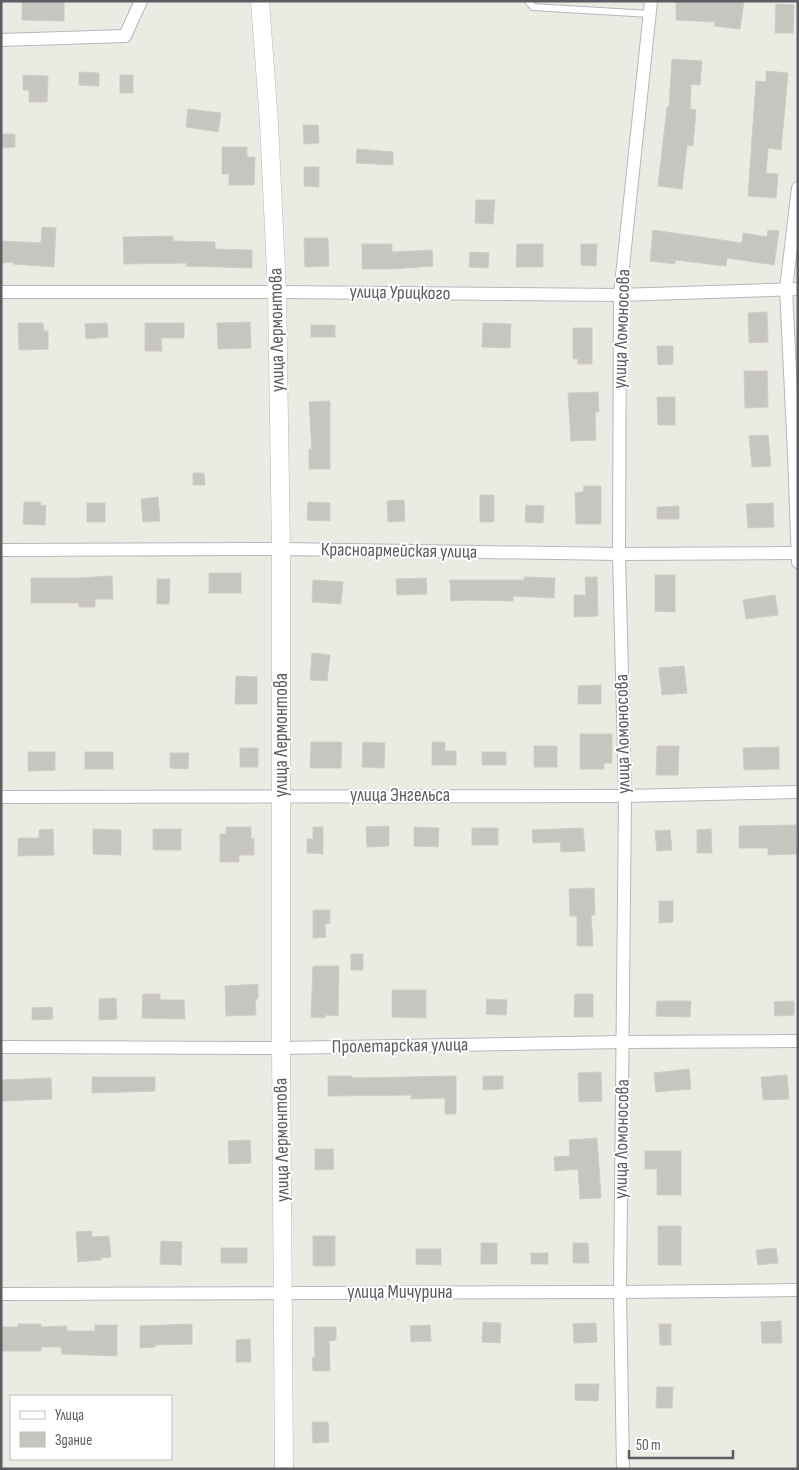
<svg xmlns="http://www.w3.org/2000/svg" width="799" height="1470" font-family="'Sofia Sans Condensed',sans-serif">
<rect width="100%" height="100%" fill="#ecebe3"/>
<g fill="#c7c5c0" stroke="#d0cdc2">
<polygon points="22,1 64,1 64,21 22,20"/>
<polygon points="676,1 744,1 740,29 714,26 715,22 676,20"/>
<polygon points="776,4 794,5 793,33 775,33"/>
<polygon points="672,59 702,61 700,85 691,84 690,109 696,110 693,146 687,145 682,189 658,186 667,107 669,107"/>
<polygon points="766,71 788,73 781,150 768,148 766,173 778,174 776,198 748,196 756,81 766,82"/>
<polygon points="79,72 99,73 99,86 79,85"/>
<polygon points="23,75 48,76 47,102 29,102 29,90 23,90"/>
<rect x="120" y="75" width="13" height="18"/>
<polygon points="188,109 221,113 218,132 186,127"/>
<polygon points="303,125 318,125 319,143 304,144"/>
<polygon points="2,134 15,134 15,147 2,148"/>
<polygon points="222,147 247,147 247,157 255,157 254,185 229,185 229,174 222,174"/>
<polygon points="357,149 393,152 393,165 356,163"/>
<polygon points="304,167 319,167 319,187 304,186"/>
<polygon points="476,200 495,200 493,224 475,223"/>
<polygon points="42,227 56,228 54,267 13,264 13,262 1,263 1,241 41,243"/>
<polygon points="653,230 742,243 743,233 767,237 768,230 779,231 774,265 727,258 726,266 675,260 675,264 650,261"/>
<polygon points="173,236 173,241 215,242 215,249 252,250 252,268 186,266 186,263 124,264 123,237"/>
<polygon points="304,238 328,238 329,266 305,267"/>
<polygon points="362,244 392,244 392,252 432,250 433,266 392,269 362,269"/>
<polygon points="517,244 543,244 543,267 516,267"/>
<polygon points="581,244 597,244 596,266 581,265"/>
<polygon points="470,252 489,253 488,268 469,267"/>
<polygon points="767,312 768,342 749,343 748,313"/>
<polygon points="250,322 251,348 218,349 217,323"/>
<polygon points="18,323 43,323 44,331 48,331 48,349 19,350"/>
<polygon points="107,323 108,337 86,339 85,324"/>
<polygon points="145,323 184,323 184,338 161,338 162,351 145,351"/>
<polygon points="483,323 511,324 510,348 482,347"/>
<rect x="311" y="325" width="24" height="12"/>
<polygon points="573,328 592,328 592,364 578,364 578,359 573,359"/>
<polygon points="657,346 673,346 673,364 658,365"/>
<polygon points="744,371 767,371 768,407 745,408"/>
<polygon points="598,392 599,412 595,412 596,440 571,441 568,393"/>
<polygon points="657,397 675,397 675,425 658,425"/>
<polygon points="330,401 330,469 309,469 309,449 312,449 309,402"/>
<polygon points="768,435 771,466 752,467 749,436"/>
<polygon points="193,473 204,473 205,485 193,485"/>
<polygon points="584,486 601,486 601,524 576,524 575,493 583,492"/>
<rect x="480" y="495" width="14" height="27"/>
<polygon points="158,497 160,521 143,522 141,499"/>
<polygon points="404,500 405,521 388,522 387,501"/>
<polygon points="24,502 40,502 41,506 46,505 45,525 23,524"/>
<polygon points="308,502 330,503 330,521 307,520"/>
<rect x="87" y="503" width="18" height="19"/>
<polygon points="773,503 774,527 748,528 746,504"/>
<polygon points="526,505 544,506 543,523 525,522"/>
<polygon points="679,506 679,519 657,519 657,507"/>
<rect x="209" y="573" width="32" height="20"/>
<polygon points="655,575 675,575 675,612 655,611"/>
<polygon points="112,576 113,599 95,599 95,607 79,607 79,603 31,603 31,578 78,578"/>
<polygon points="524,577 555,578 554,598 513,596 513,601 469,600 451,601 450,580 524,580"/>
<polygon points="585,577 597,577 598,616 574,617 574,595 586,595"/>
<polygon points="426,578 427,594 397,595 396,579"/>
<polygon points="157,579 170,579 169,604 157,604"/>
<polygon points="313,580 343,582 341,604 312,602"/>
<polygon points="775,595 778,615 746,619 743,600"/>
<polygon points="312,653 330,655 327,681 310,680"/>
<polygon points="684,666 687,693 662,695 659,668"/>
<polygon points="236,676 257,677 257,704 235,704"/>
<polygon points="601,685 601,704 578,704 578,686"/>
<polygon points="580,734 612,734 612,763 604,763 604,769 580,769"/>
<polygon points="311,742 342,742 341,768 310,768"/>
<polygon points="363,742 385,743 384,768 362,767"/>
<polygon points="432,742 445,742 445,751 456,751 456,765 432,765"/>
<rect x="534" y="746" width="23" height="21"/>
<polygon points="657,746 679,746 678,775 656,775"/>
<polygon points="779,747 779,769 744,770 743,748"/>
<rect x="240" y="748" width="18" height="19"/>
<polygon points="28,752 55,752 55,770 28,771"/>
<rect x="85" y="752" width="28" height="17"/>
<rect x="482" y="752" width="24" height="13"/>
<polygon points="170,753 189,753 188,769 170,768"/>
<polygon points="796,825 797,854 768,855 768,848 739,848 739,826"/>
<polygon points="389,826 389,846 367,847 366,827"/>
<polygon points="226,827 251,827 251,839 254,839 254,855 239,855 239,862 220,862 220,834 226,834"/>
<polygon points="313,827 323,827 323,854 307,853 307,839 313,839"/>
<polygon points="414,827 439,828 438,847 414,846"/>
<rect x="472" y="828" width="26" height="17"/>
<polygon points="583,828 585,851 561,852 560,842 533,843 532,830"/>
<polygon points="53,829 54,855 18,856 18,838 39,838 39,830"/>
<polygon points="93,829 121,830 121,855 93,854"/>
<rect x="153" y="829" width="28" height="21"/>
<polygon points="711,829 712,853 697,853 697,830"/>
<polygon points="670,830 672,850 657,851 655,831"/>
<polygon points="594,888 595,915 591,915 593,946 577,946 577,916 570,916 569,889"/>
<polygon points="659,901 673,901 673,922 659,923"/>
<polygon points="313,910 330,910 330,923 325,924 326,937 313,938"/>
<rect x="351" y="954" width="12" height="16"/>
<polygon points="313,966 339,966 338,1016 325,1015 325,1018 311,1017"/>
<polygon points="258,984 258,999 255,999 256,1015 226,1016 225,986"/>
<polygon points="392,990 426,990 426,1018 392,1017"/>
<polygon points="143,994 160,994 160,1000 184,1000 185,1019 142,1018"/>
<polygon points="575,994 593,994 593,1017 574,1017"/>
<polygon points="116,998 117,1019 99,1020 99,999"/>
<polygon points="487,999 507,1000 506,1015 486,1014"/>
<polygon points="657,1001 691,1001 690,1017 656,1016"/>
<polygon points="794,1001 794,1015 775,1016 774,1002"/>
<polygon points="52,1007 53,1019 32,1020 32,1008"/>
<polygon points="689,1069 691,1089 656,1092 654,1073"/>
<polygon points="601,1072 602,1101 579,1102 578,1073"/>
<polygon points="787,1075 789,1099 763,1100 761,1077"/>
<polygon points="328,1076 352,1076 352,1078 456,1076 456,1114 445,1114 445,1098 411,1099 411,1095 328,1096"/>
<polygon points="483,1076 503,1076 503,1089 483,1090"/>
<polygon points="92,1077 155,1077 155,1091 92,1093"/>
<polygon points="51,1078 52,1099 1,1101 1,1080"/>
<polygon points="597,1138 601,1198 580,1199 578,1169 555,1171 554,1157 570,1156 569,1140"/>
<polygon points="250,1140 251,1163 229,1164 228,1141"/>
<polygon points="315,1149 333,1149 334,1169 315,1170"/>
<polygon points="645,1151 681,1151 681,1195 657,1195 657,1169 645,1169"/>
<rect x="658" y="1226" width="23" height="39"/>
<polygon points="92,1231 92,1237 109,1236 111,1257 101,1258 101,1260 78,1262 76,1232"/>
<rect x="313" y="1236" width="22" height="30"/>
<polygon points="161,1241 182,1242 181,1265 160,1264"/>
<rect x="481" y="1243" width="16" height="21"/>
<polygon points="573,1243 588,1243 589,1263 573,1263"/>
<rect x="221" y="1248" width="26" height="15"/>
<polygon points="776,1248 778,1263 758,1265 756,1250"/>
<polygon points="416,1249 441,1249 441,1265 416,1264"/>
<rect x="531" y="1253" width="17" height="11"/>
<polygon points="781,1321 782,1343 762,1343 761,1322"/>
<polygon points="483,1322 501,1323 500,1343 482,1342"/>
<polygon points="596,1323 597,1342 574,1343 573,1324"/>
<polygon points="18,1324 41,1324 41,1327 67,1326 67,1331 95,1331 95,1325 117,1325 117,1356 62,1354 61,1347 41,1347 41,1351 1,1351 1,1327 18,1327"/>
<polygon points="192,1324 192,1344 155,1345 155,1347 140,1348 140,1326"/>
<polygon points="659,1324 671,1324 671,1345 660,1345"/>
<polygon points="430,1325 431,1341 411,1342 410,1326"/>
<polygon points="314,1327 336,1327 336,1340 329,1341 330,1371 313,1371 312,1357 315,1357"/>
<polygon points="250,1339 251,1362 236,1362 236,1340"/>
<polygon points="575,1384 599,1384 598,1401 575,1400"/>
<polygon points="657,1387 673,1387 672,1408 656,1408"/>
<polygon points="312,1422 328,1422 329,1442 313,1443"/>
</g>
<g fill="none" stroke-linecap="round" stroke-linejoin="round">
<g stroke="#b5b7bc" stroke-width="8">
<polyline id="lane" points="528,1 533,7 650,14"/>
</g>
<g stroke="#b5b7bc" stroke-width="14">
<g id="street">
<polyline points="1,40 125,36 141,1"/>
<polyline points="798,188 786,289 794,454 798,562"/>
<polyline points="1,292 277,292 620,295 798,289"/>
<polyline points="1,550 281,549 619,554 797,553"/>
<polyline points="1,797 625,796 798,792"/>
<polyline points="1,1047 281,1048 623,1042 798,1041"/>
<polyline points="1,1294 620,1292 798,1290"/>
<polyline points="623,1469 620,1292 625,796 619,554 620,295 651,1"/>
</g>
</g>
<g stroke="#b6b8bd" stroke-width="19">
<polyline id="secondary" points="260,1 269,123 277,292 281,549 281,1048 284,1469"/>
</g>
<use href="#lane" stroke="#fff" stroke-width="6"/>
<use href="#street" stroke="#fff" stroke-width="12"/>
<use href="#secondary" stroke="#fff" stroke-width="18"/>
</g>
<g text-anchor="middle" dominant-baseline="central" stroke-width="4" stroke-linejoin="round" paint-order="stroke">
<g font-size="19" fill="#5b5d62" stroke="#fff">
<text transform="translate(400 293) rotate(1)">улица Урицкого</text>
<text transform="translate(622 329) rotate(-88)">улица Ломоносова</text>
<text transform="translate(277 330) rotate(-91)">улица Лермонтова</text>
<text transform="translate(399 551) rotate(1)">Красноармейская улица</text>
<text transform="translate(623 734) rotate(-91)">улица Ломоносова</text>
<text transform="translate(281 735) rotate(-90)">улица Лермонтова</text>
<text x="400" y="795">улица Энгельса</text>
<text transform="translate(400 1046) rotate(-1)">Пролетарская улица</text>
<text transform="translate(622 1139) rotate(-89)">улица Ломоносова</text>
<text transform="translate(282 1140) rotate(-91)">улица Лермонтова</text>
<text x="400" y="1292">улица Мичурина</text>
</g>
</g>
<rect width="799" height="1470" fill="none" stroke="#5b5d62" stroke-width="5"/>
<rect x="10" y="1395" width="162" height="65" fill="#ffffff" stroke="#bdbec0"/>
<rect x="20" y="1411" width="25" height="8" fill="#ffffff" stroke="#bdbec0"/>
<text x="55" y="1420" font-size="15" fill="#5b5d62">Улица</text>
<rect x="20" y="1432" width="25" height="15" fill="#c7c5c0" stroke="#bdbec0"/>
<text x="55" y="1445" font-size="15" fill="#5b5d62">Здание</text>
<path d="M629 1450v8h104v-8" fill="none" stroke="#5b5d62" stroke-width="2.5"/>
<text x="636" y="1450" font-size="15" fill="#5b5d62" stroke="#ffffff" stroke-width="4" paint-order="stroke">50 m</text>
</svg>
